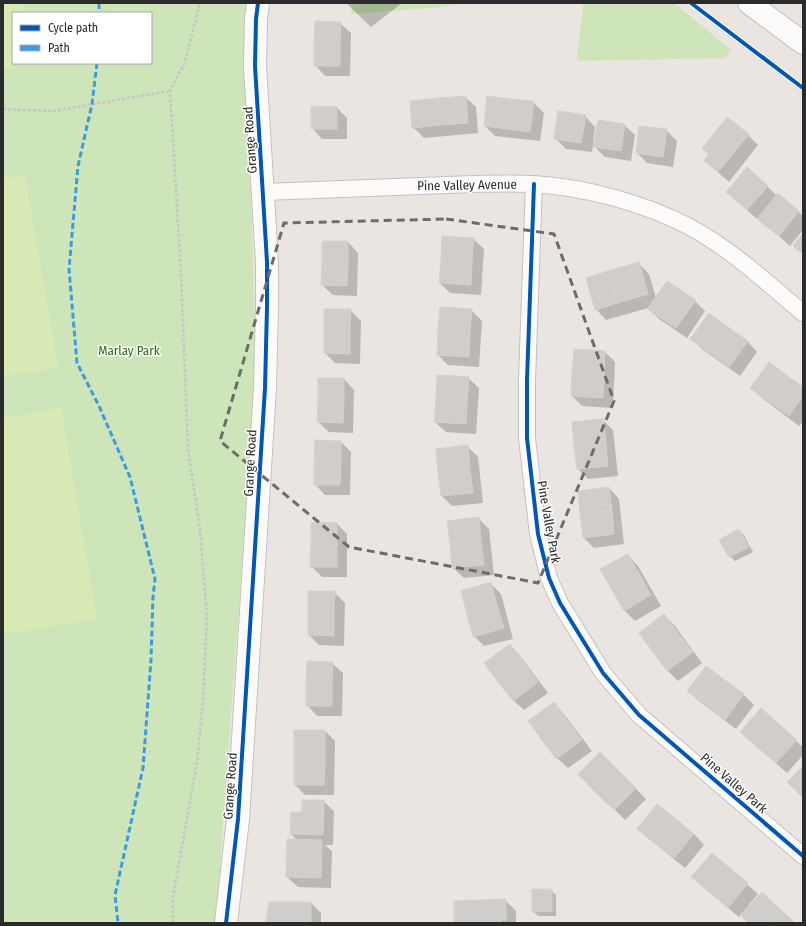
<svg xmlns="http://www.w3.org/2000/svg" width="806" height="926" font-family="'Fira Sans Condensed',sans-serif">
<rect width="100%" height="100%" fill="#eae5e0"/>
<g fill="#cde5b8" fill-rule="evenodd">
<path d="M 3,3 L 247,3 L 246,19 L 256,368 L 216,923 L 3,923 ZM 13,13 L 151,13 L 151,63 L 13,63 Z"/>
<polygon points="353,3 458,3 443,7 351,14"/>
<polygon points="583,3 674,3 731,50 725,58 577,61"/>
</g>
<g fill="#d9e9b6">
<polygon points="3,3 23,3 21,13 13,13 13,69 3,68"/>
<polygon points="25,175 58,367 3,376 3,179"/>
<polygon points="61,408 97,618 3,634 3,418"/>
</g>
<g fill="#0003">
<polygon points="346,3 402,3 371,27"/>
<polygon points="340,23 351,33 350,76 325,76 315,65"/>
<polygon points="465,97 476,107 478,133 424,138 413,127"/>
<polygon points="533,102 544,113 540,141 495,136 485,126"/>
<polygon points="337,108 347,118 347,139 322,139 312,128"/>
<polygon points="585,116 595,127 593,141 595,142 624,125 635,135 631,161 605,157 593,145 592,152 566,149 555,138"/>
<polygon points="666,130 677,141 673,167 647,163 637,153"/>
<polygon points="748,135 758,145 729,182 705,161 710,155 703,148"/>
<polygon points="767,186 777,196 778,195 803,216 803,230 790,246 759,219 758,220 727,192"/>
<polygon points="473,239 484,249 481,295 450,293 440,283"/>
<polygon points="348,242 358,253 357,296 333,295 322,285"/>
<polygon points="638,263 649,274 656,298 695,301 705,311 687,338 659,319 648,308 606,320 596,309"/>
<polygon points="350,310 361,321 360,364 335,363 325,353"/>
<polygon points="471,310 482,321 479,367 448,365 438,355"/>
<polygon points="692,339 747,341 757,352 740,376 702,349"/>
<polygon points="575,350 605,352 615,362 613,408 582,406 572,396"/>
<polygon points="468,378 479,388 476,434 446,432 435,422"/>
<polygon points="344,379 354,390 353,433 329,432 318,422"/>
<polygon points="751,388 803,388 803,425 801,423 799,426 762,398"/>
<polygon points="603,420 613,430 618,476 588,479 578,469 573,423"/>
<polygon points="341,442 351,452 350,495 325,495 315,484"/>
<polygon points="467,446 478,457 483,503 452,506 442,496"/>
<polygon points="609,488 619,499 624,544 594,548 584,538"/>
<polygon points="478,518 489,529 494,575 464,578 453,568"/>
<polygon points="337,524 347,534 347,577 322,577 311,566"/>
<polygon points="739,530 744,535 753,552 735,561 730,556"/>
<polygon points="628,555 638,566 661,606 635,621 624,610"/>
<polygon points="491,584 501,594 513,639 484,646 474,636"/>
<polygon points="334,592 345,603 344,646 319,645 309,635"/>
<polygon points="664,615 675,626 702,663 678,681 668,671 640,633"/>
<polygon points="510,645 520,656 548,693 524,710 513,700"/>
<polygon points="332,663 343,673 342,716 317,716 307,705"/>
<polygon points="706,667 744,695 754,705 736,729 699,701 688,691"/>
<polygon points="554,703 564,714 592,751 568,768 557,758"/>
<polygon points="325,731 335,741 334,795 305,795 295,785"/>
<polygon points="796,741 803,747 803,755 787,773 752,742"/>
<polygon points="600,753 646,799 625,820 579,774"/>
<polygon points="323,801 334,811 333,845 325,845 332,851 331,888 298,887 287,877 298,841 291,834"/>
<polygon points="638,829 694,834 704,845 685,868 649,839"/>
<polygon points="712,854 758,894 747,907 748,908 793,923 750,923 741,914 739,917 703,887 693,877"/>
<polygon points="551,890 556,895 556,916 538,916 533,911"/>
<polygon points="505,900 516,911 516,923 455,923"/>
<polygon points="311,903 321,913 321,923 267,923"/>
</g>
<g fill="#d0cdca" stroke="#d5d1cc">
<polygon points="315,21 341,22 340,44 314,43"/>
<polygon points="314,43 340,44 340,66 314,66"/>
<polygon points="466,96 468,123 440,125 438,98"/>
<polygon points="487,96 510,99 507,129 484,126"/>
<polygon points="438,98 440,125 412,128 410,101"/>
<polygon points="510,99 534,101 530,132 507,129"/>
<polygon points="311,106 337,107 337,129 311,129"/>
<polygon points="558,111 586,115 581,143 554,139"/>
<polygon points="727,117 749,134 718,172 704,161 709,154 702,149"/>
<polygon points="598,120 625,124 621,151 593,147"/>
<polygon points="639,126 667,129 663,157 636,153"/>
<polygon points="747,167 768,186 747,210 726,192"/>
<polygon points="778,193 799,211 779,236 757,219"/>
<polygon points="803,233 803,254 793,246"/>
<polygon points="442,236 474,238 472,261 441,260"/>
<polygon points="322,241 348,241 348,264 322,263"/>
<polygon points="441,260 472,261 471,285 439,283"/>
<polygon points="639,262 648,294 618,303 608,271"/>
<polygon points="322,263 348,264 347,286 321,285"/>
<polygon points="608,271 618,303 595,310 586,278"/>
<polygon points="667,281 696,300 676,328 647,309"/>
<polygon points="440,307 472,309 470,333 438,331"/>
<polygon points="324,309 351,309 350,332 324,331"/>
<polygon points="709,313 728,327 710,353 690,339"/>
<polygon points="728,327 748,341 729,367 710,353"/>
<polygon points="324,331 350,332 350,354 324,353"/>
<polygon points="438,331 470,333 469,357 437,355"/>
<polygon points="574,349 605,351 604,374 572,372"/>
<polygon points="769,362 788,376 769,402 750,388"/>
<polygon points="572,372 604,374 603,398 571,396"/>
<polygon points="437,375 469,377 467,401 436,399"/>
<polygon points="788,376 803,387 803,396 789,416 769,402"/>
<rect x="318" y="378" width="26" height="22"/>
<polygon points="436,399 467,401 466,424 434,422"/>
<polygon points="318,400 344,400 343,423 317,422"/>
<polygon points="603,419 606,443 574,446 572,422"/>
<polygon points="315,440 341,441 341,463 314,462"/>
<polygon points="606,443 608,466 577,469 574,446"/>
<polygon points="468,445 470,469 438,472 436,449"/>
<polygon points="314,462 341,463 340,485 314,485"/>
<polygon points="470,469 473,493 441,496 438,472"/>
<polygon points="609,487 612,511 580,514 578,491"/>
<polygon points="612,511 614,534 583,538 580,514"/>
<polygon points="479,517 481,541 450,544 447,521"/>
<polygon points="311,522 337,523 337,545 311,545"/>
<polygon points="739,529 749,547 729,557 719,540"/>
<polygon points="481,541 484,565 452,568 450,544"/>
<polygon points="311,545 337,545 337,567 310,567"/>
<polygon points="628,554 640,575 612,590 600,569"/>
<polygon points="640,575 651,595 624,611 612,590"/>
<polygon points="491,582 497,605 467,614 461,591"/>
<polygon points="308,591 335,591 334,613 308,613"/>
<polygon points="497,605 504,628 473,637 467,614"/>
<polygon points="308,613 334,613 334,636 308,635"/>
<polygon points="664,614 678,633 653,652 639,633"/>
<polygon points="678,633 693,652 667,671 653,652"/>
<polygon points="510,644 524,663 498,682 484,663"/>
<polygon points="307,661 333,662 332,684 306,683"/>
<polygon points="524,663 538,682 513,701 498,682"/>
<polygon points="706,666 725,680 706,705 687,691"/>
<polygon points="725,680 744,694 725,720 706,705"/>
<polygon points="306,683 332,684 332,706 306,706"/>
<polygon points="554,702 568,721 542,740 528,721"/>
<polygon points="761,708 779,724 758,748 740,732"/>
<polygon points="568,721 582,740 556,759 542,740"/>
<polygon points="779,724 797,740 776,763 758,748"/>
<rect x="294" y="730" width="31" height="32"/>
<polygon points="600,752 619,771 597,794 578,774"/>
<polygon points="294,762 325,762 324,785 294,785"/>
<polygon points="803,766 803,798 787,782"/>
<polygon points="619,771 636,788 614,810 597,794"/>
<polygon points="302,800 324,800 323,835 290,834 291,812 302,812"/>
<polygon points="657,804 676,819 656,844 637,829"/>
<polygon points="676,819 694,834 674,858 656,844"/>
<polygon points="287,839 322,840 321,878 286,877"/>
<polygon points="712,853 730,868 710,892 691,877"/>
<polygon points="730,868 748,883 728,908 710,892"/>
<polygon points="532,889 552,889 552,911 532,912"/>
<polygon points="762,892 780,909 766,923 749,923 740,915"/>
<polygon points="506,899 506,920 501,920 501,923 454,923 454,901"/>
<polygon points="269,902 311,902 311,923 266,923"/>
<polygon points="780,909 795,923 766,923"/>
</g>
<g fill="none" stroke-linecap="round" stroke-linejoin="round">
<g stroke="#c3c1c2" stroke-width="18">
<g id="street">
<polyline points="534,184 527,380 527,438 538,534 549,578 560,603 603,673 639,715 803,856"/>
<path d="M 264,192 C 316,190 369,188 421,186 C 458,185 496,182 533,184 C 584,187 644,203 690,227 C 732,250 766,282 803,313"/>
</g>
</g>
<g stroke="#c3c1c2" stroke-width="24">
<g id="secondary">
<polyline points="749,3 803,43"/>
<polyline points="226,923 238,819 265,388 267,307 267,262 255,66 256,19 258,3"/>
</g>
</g>
<g stroke="#c6c6c6" stroke-width="2.5" stroke-dasharray="3 2" stroke-linecap="butt">
<polyline points="3,109 53,111 170,91"/>
<polyline points="173,923 173,897 197,762 203,701 207,617 200,529 188,450 181,274 170,91 185,62 200,3"/>
</g>
<use href="#street" stroke="#fcfbfa" stroke-width="16"/>
<use href="#secondary" stroke="#fcfbfa" stroke-width="22"/>
<g stroke="#3d9ce1" stroke-width="3" stroke-dasharray="6 3" stroke-linecap="butt">
<polyline points="99,3 99,13"/>
<polyline points="97,63 92,104 78,166 69,269 77,363 99,406 130,477 155,579 153,597 151,660 143,768 115,895 118,923"/>
</g>
<g stroke="#fff" stroke-width="6">
<g id="cycleway">
<polyline points="691,3 803,88"/>
<polyline points="534,184 527,380 527,438 538,534 549,578 560,603 603,673 639,715 803,856"/>
<polyline points="226,923 238,819 265,388 267,307 267,262 255,66 256,19 258,3"/>
</g>
</g>
<use href="#cycleway" stroke="#0057b8" stroke-width="4"/>
</g>
<path fill="none" stroke="#6e6c6a" stroke-width="3" stroke-dasharray="8 5" stroke-linejoin="round" d="M 446,219 L 554,234 L 614,401 L 538,583 L 349,547 L 220,441 L 284,223 Z"/>
<g text-anchor="middle" dominant-baseline="central" stroke-width="3" stroke-linejoin="round" paint-order="stroke">
<g font-size="13" fill="#2b2b2b" stroke="#fff">
<text transform="translate(250 140) rotate(-94)">Grange Road</text>
<text transform="translate(467 185) rotate(-1)">Pine Valley Avenue</text>
<text transform="translate(250 463) rotate(-87)">Grange Road</text>
<text transform="translate(549 522) rotate(80)">Pine Valley Park</text>
<text transform="translate(734 783) rotate(41)">Pine Valley Park</text>
<text transform="translate(230 786) rotate(-86)">Grange Road</text>
</g>
<g font-size="13" fill="#2d6a19" stroke="#fff">
<text x="129" y="350">Marlay Park</text>
</g>
</g>
<rect width="806" height="926" fill="none" stroke="#2b2b2b" stroke-width="8"/>
<rect x="12" y="12" width="140" height="52" fill="#ffffff" stroke="#aaaaaa"/>
<rect x="20" y="25" width="20" height="6" fill="#0057b8" stroke="#aaaaaa"/>
<text x="48" y="32" font-size="12" fill="#2b2b2b">Cycle path</text>
<rect x="20" y="45" width="20" height="6" fill="#3d9ce1" stroke="#aaaaaa"/>
<text x="48" y="52" font-size="12" fill="#2b2b2b">Path</text>
</svg>
